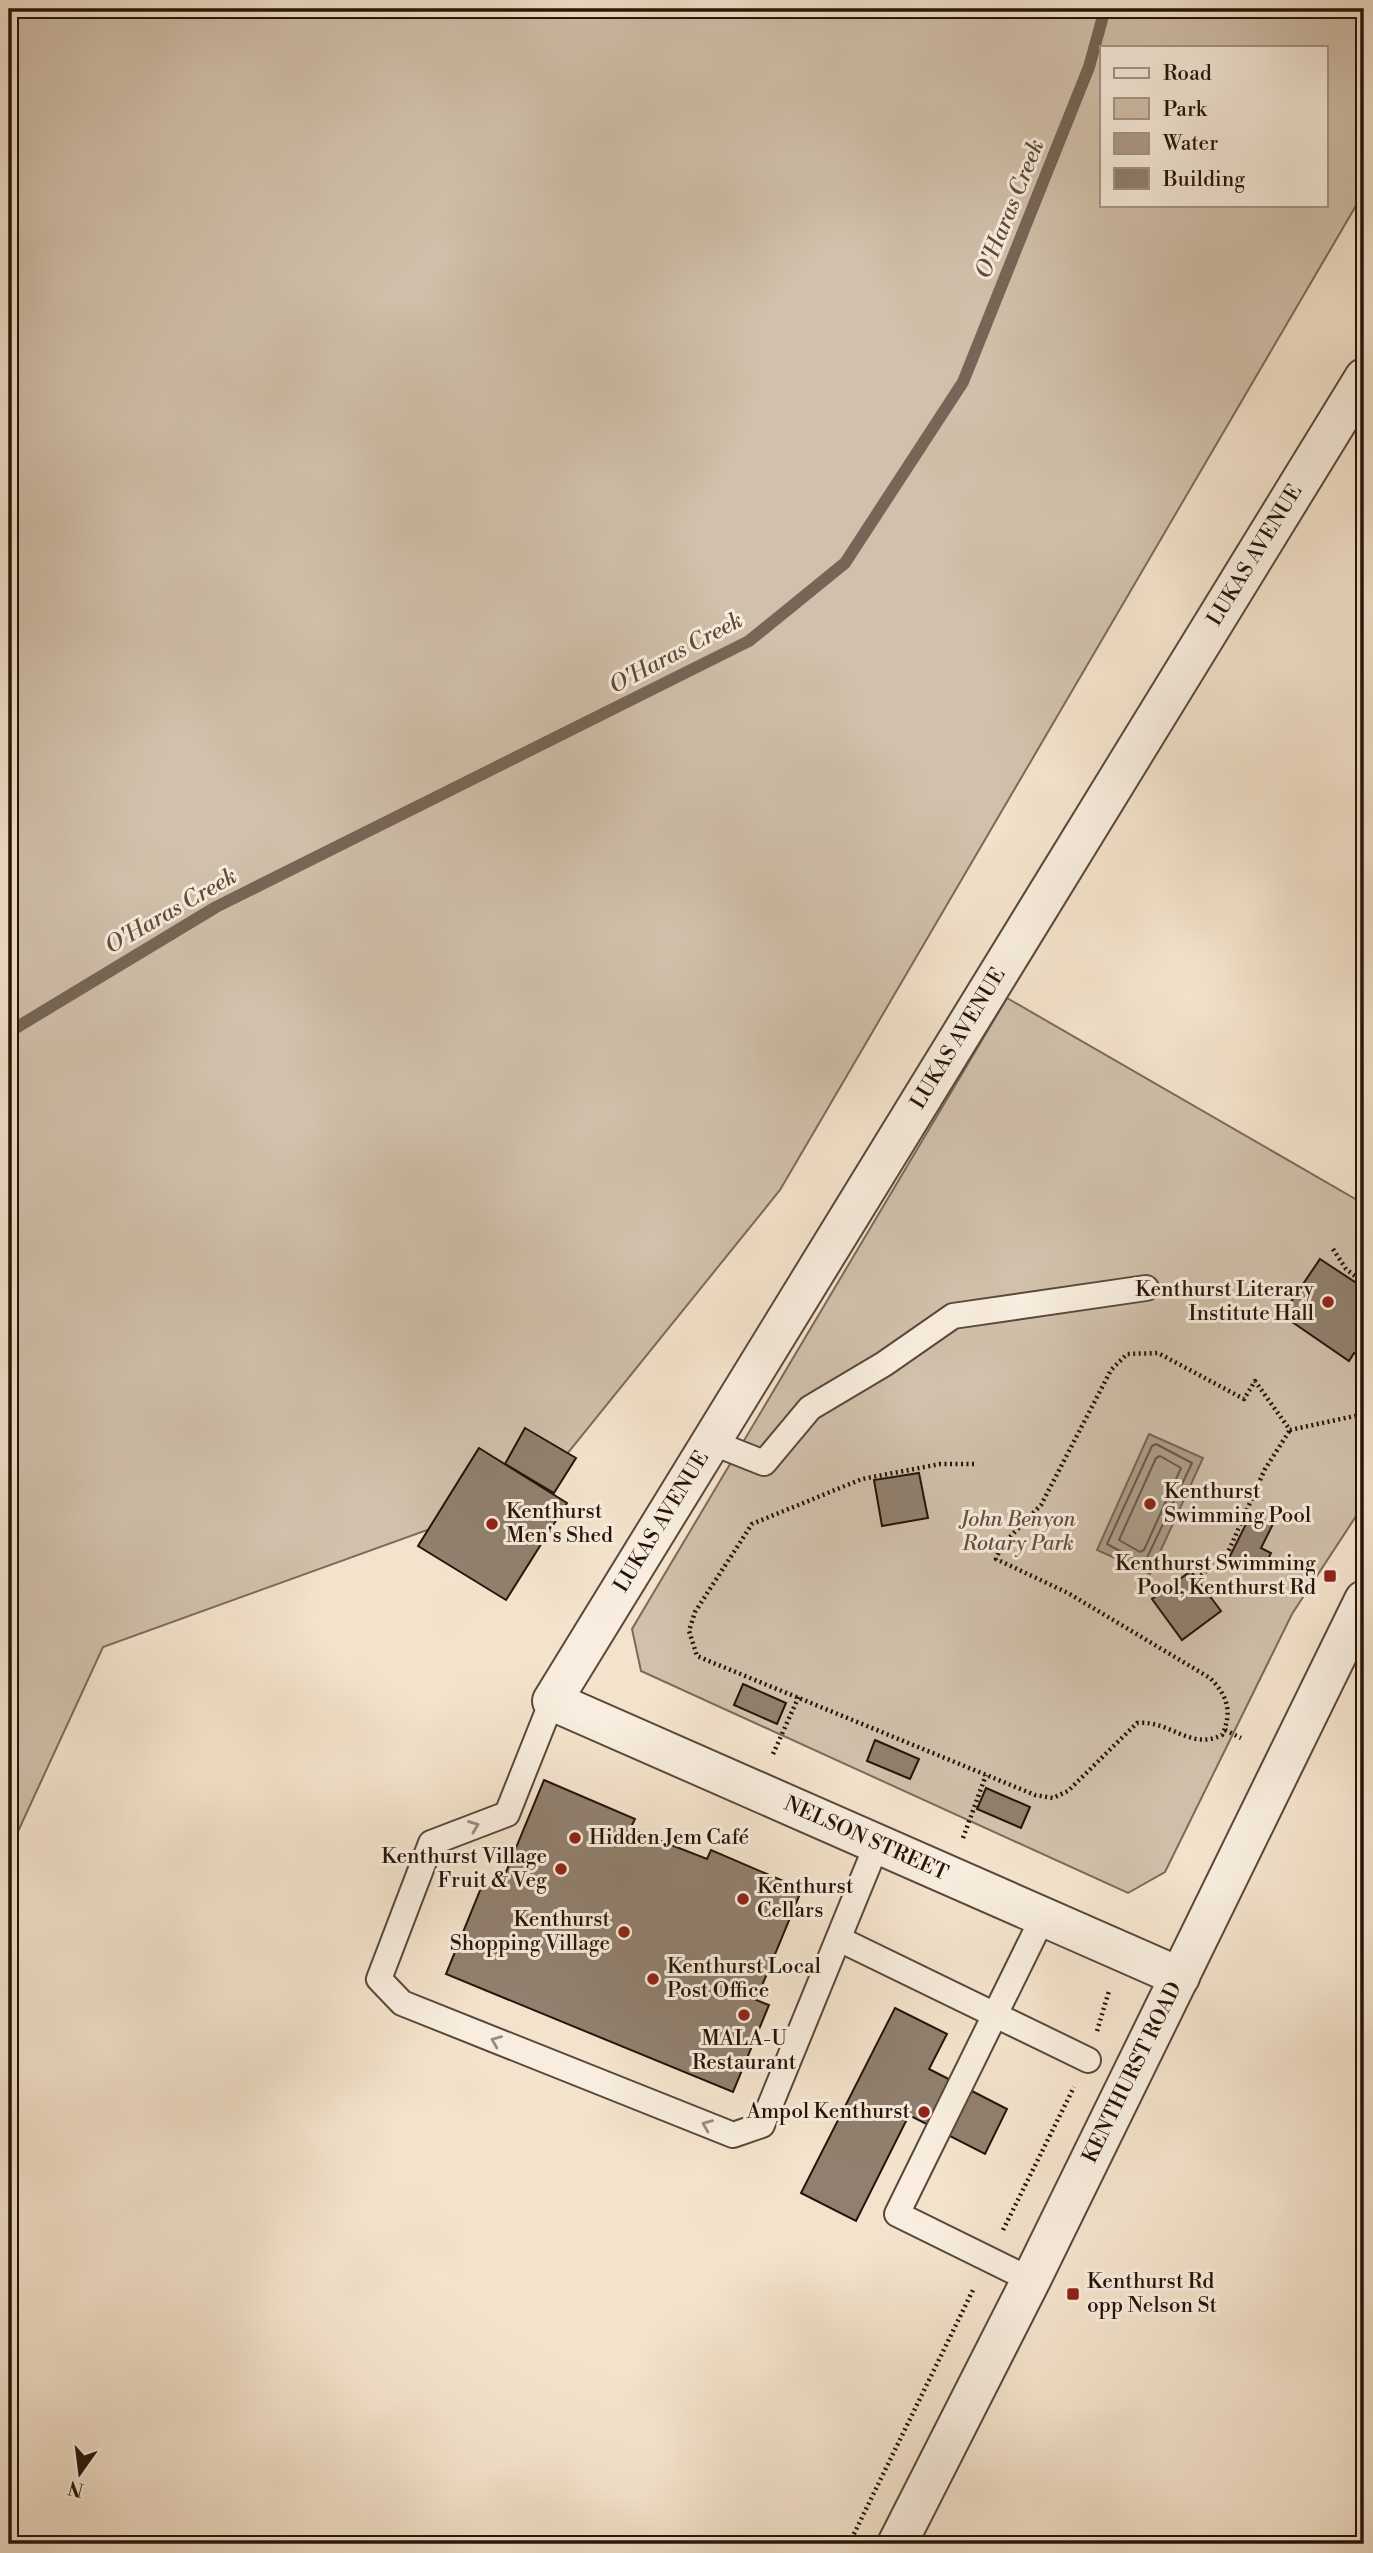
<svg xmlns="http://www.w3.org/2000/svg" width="1373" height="2553" font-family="'Libre Bodoni',serif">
<rect width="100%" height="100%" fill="#f4e3cc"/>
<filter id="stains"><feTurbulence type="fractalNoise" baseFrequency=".00286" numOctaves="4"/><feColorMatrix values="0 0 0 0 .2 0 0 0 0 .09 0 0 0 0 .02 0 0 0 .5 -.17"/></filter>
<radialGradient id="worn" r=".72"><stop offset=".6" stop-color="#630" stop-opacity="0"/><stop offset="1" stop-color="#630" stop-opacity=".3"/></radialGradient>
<g fill="#d1c0ab" stroke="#7b6a5a" stroke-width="2" fill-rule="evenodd">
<path d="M 9,9 L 1364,9 L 1364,192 L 780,1190 L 538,1490 L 103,1647 L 9,1851 ZM 1102,47 L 1326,47 L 1326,205 L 1102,205 Z"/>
<polygon points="1007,998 1364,1204 1364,1504 1292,1614 1165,1872 1128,1893 641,1671 632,1629"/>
</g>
<polygon fill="#ae9d8a" stroke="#776657" stroke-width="2" points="1149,1434 1203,1458 1150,1574 1097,1550"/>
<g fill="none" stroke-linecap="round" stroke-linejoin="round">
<g stroke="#6a584a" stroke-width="2">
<polygon points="1156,1444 1192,1463 1144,1564 1107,1544 1152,1446"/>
<polygon points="1160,1456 1181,1468 1144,1550 1140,1552 1119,1540 1156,1458"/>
</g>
<polyline stroke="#776657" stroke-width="12" points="9,1032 216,907 749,641 845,563 963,382 1089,67 1105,9"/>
</g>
<g fill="#91806f" stroke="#25140a" stroke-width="2">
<polygon points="1320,1259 1364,1288 1364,1359 1354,1353 1349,1361 1282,1315"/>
<polygon points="525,1428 576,1458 554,1493 505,1464"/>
<polygon points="479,1448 567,1503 506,1600 418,1546"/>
<polygon points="919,1473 928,1518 882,1526 874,1480"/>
<polygon points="1251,1514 1273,1524 1261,1548 1271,1553 1264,1568 1254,1564 1250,1571 1228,1560"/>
<polygon points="1191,1571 1221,1611 1182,1640 1152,1599"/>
<polygon points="743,1684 786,1703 777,1724 734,1705"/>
<polygon points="875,1740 919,1759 910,1779 867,1761"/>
<polygon points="544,1780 635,1819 630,1829 707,1859 711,1850 802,1889 756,2000 769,2005 733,2092 446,1974 483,1883 499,1889"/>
<polygon points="986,1788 1030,1807 1021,1828 977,1809"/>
<polygon points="895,2008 947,2034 929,2069 1007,2109 985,2154 909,2115 856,2221 801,2193"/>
</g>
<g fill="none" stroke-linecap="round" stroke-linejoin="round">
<g stroke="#59483a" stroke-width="28">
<g id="service">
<polyline points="711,1442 764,1463 810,1408 884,1364 953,1316 1146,1288"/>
<polyline points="552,1701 507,1814 431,1843 379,1979 402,2003 733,2135 762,2125 877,1844"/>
<polyline points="839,1939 1088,2060"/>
<polyline points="1031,2280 897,2214 1043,1917"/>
</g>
</g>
<g stroke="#59483a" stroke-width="42">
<g id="minor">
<path id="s1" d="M 1180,1977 L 552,1701 L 1364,378"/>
</g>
</g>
<g stroke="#59483a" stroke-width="42">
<g id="tertiary">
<path id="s2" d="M 897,2544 L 1031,2280 L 1364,1600"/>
</g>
</g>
<g stroke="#25140a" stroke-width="4.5" stroke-dasharray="2 3.5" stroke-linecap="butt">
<polyline points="1333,1249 1346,1269 1364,1283"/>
<path d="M 974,1464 L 940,1464 L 862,1479 L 752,1524 L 695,1612 L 689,1631 L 697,1656 L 716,1664 L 1035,1795 L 1053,1798 L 1068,1791 L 1137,1723 C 1171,1720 1190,1751 1222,1735 C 1233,1712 1227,1695 1210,1678 L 1068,1593 L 996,1559 L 1002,1545 L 1041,1505 L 1111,1370 L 1127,1354 L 1158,1353 L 1244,1399 L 1255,1381 L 1290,1430 L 1364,1414"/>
<polyline points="1196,1578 1225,1559 1265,1469 1290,1430"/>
<polyline points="1225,1730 1241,1738"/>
<polyline points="773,1754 799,1696"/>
<polyline points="963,1838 986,1775"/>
<polyline points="1097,2031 1109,1991"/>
<polyline points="1003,2230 1074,2087"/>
<polyline points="849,2544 974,2288"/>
</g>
<use href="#service" stroke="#f8edde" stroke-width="24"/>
<use href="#minor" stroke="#f8edde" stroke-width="38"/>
<use href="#tertiary" stroke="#f8edde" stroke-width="38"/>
</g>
<defs><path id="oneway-chevron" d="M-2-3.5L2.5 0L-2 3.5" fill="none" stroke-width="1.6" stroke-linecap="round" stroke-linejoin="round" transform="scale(1.75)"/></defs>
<g stroke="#998b7f">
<use href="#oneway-chevron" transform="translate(474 1826) rotate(-21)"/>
<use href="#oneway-chevron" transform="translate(496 2041) rotate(-158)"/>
<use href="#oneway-chevron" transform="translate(707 2125) rotate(-158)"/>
</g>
<g fill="#8f2418" stroke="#f8edde" stroke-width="2.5">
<circle cx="1328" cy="1302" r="7"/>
<circle cx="1150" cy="1504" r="7"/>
<circle cx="492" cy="1524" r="7"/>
<rect x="1323" y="1569" width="14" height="14" rx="3.5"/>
<circle cx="575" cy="1838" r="7"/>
<circle cx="561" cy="1869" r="7"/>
<circle cx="743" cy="1899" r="7"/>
<circle cx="624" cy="1932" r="7"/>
<circle cx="653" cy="1979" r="7"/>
<circle cx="744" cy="2015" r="7"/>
<circle cx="924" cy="2112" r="7"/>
<rect x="1066" y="2287" width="14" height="14" rx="3.5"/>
</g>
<g text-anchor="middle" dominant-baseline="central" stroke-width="6" stroke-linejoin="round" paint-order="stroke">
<g font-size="21" fill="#25140a" stroke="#f8edde">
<text stroke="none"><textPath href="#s1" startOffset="2030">LUKAS AVENUE</textPath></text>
<text stroke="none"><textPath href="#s1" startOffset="1463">LUKAS AVENUE</textPath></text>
<text stroke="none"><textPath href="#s1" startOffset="896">LUKAS AVENUE</textPath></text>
<text transform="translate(866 1839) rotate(24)">NELSON STREET</text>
<text stroke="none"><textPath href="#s2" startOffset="527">KENTHURST ROAD</textPath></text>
</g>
<g font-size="21" fill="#25140a" stroke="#f8edde" text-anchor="start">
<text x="1314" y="1290" text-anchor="end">Kenthurst Literary<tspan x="1314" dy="24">Institute Hall</tspan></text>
<text x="1164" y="1492">Kenthurst<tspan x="1164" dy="24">Swimming Pool</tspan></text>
<text x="506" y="1512">Kenthurst<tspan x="506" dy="24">Men's Shed</tspan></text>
<text x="1316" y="1564" text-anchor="end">Kenthurst Swimming<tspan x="1316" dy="24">Pool, Kenthurst Rd</tspan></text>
<text x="589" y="1838">Hidden Jem Café</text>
<text x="547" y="1857" text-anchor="end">Kenthurst Village<tspan x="547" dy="24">Fruit &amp; Veg</tspan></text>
<text x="757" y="1887">Kenthurst<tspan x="757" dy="24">Cellars</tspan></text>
<text x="610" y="1920" text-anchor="end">Kenthurst<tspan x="610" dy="24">Shopping Village</tspan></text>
<text x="667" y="1967">Kenthurst Local<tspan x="667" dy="24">Post Office</tspan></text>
<text x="744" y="2039" text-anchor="middle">MALA-U<tspan x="744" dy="24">Restaurant</tspan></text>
<text x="910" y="2112" text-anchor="end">Ampol Kenthurst</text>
<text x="1087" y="2282">Kenthurst Rd<tspan x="1087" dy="24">opp Nelson St</tspan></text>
</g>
<g font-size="21" font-style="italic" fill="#615042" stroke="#f8edde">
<text x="1018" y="1520">John Benyon<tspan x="1018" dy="24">Rotary Park</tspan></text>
</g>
<g font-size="23" font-style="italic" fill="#5c4b3d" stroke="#f8edde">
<text transform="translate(1010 209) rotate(-68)">O'Haras Creek</text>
<text transform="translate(676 653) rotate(-28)">O'Haras Creek</text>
<text transform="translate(171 911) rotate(-30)">O'Haras Creek</text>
</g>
</g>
<rect width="1373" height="2553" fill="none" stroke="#f4e3cc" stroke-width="35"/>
<rect x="10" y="10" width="1352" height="2532" fill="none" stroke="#25140a" stroke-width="3.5"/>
<rect x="18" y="18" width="1338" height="2518" fill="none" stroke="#25140a" stroke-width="2"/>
<rect x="1100" y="46" width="228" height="161" fill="#f8edde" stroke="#a49689" stroke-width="2"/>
<rect x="1114" y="68" width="35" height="10" fill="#f8edde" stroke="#a49689" stroke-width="2"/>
<text x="1163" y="80" font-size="21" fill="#25140a">Road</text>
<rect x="1114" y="98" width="35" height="21" fill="#d1c0ab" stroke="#a49689" stroke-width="2"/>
<text x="1163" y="116" font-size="21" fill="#25140a">Park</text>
<rect x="1114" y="133" width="35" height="21" fill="#ae9d8a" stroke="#a49689" stroke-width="2"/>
<text x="1163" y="150" font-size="21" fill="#25140a">Water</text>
<rect x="1114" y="168" width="35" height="21" fill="#91806f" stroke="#a49689" stroke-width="2"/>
<text x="1163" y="186" font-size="21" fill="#25140a">Building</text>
<g transform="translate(80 2473) rotate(194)" stroke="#f8edde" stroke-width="5" paint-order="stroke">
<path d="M0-5L12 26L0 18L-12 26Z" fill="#25140a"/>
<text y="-10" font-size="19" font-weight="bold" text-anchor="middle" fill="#25140a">N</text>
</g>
<rect width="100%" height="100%" filter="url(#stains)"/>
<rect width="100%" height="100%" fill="url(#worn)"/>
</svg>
